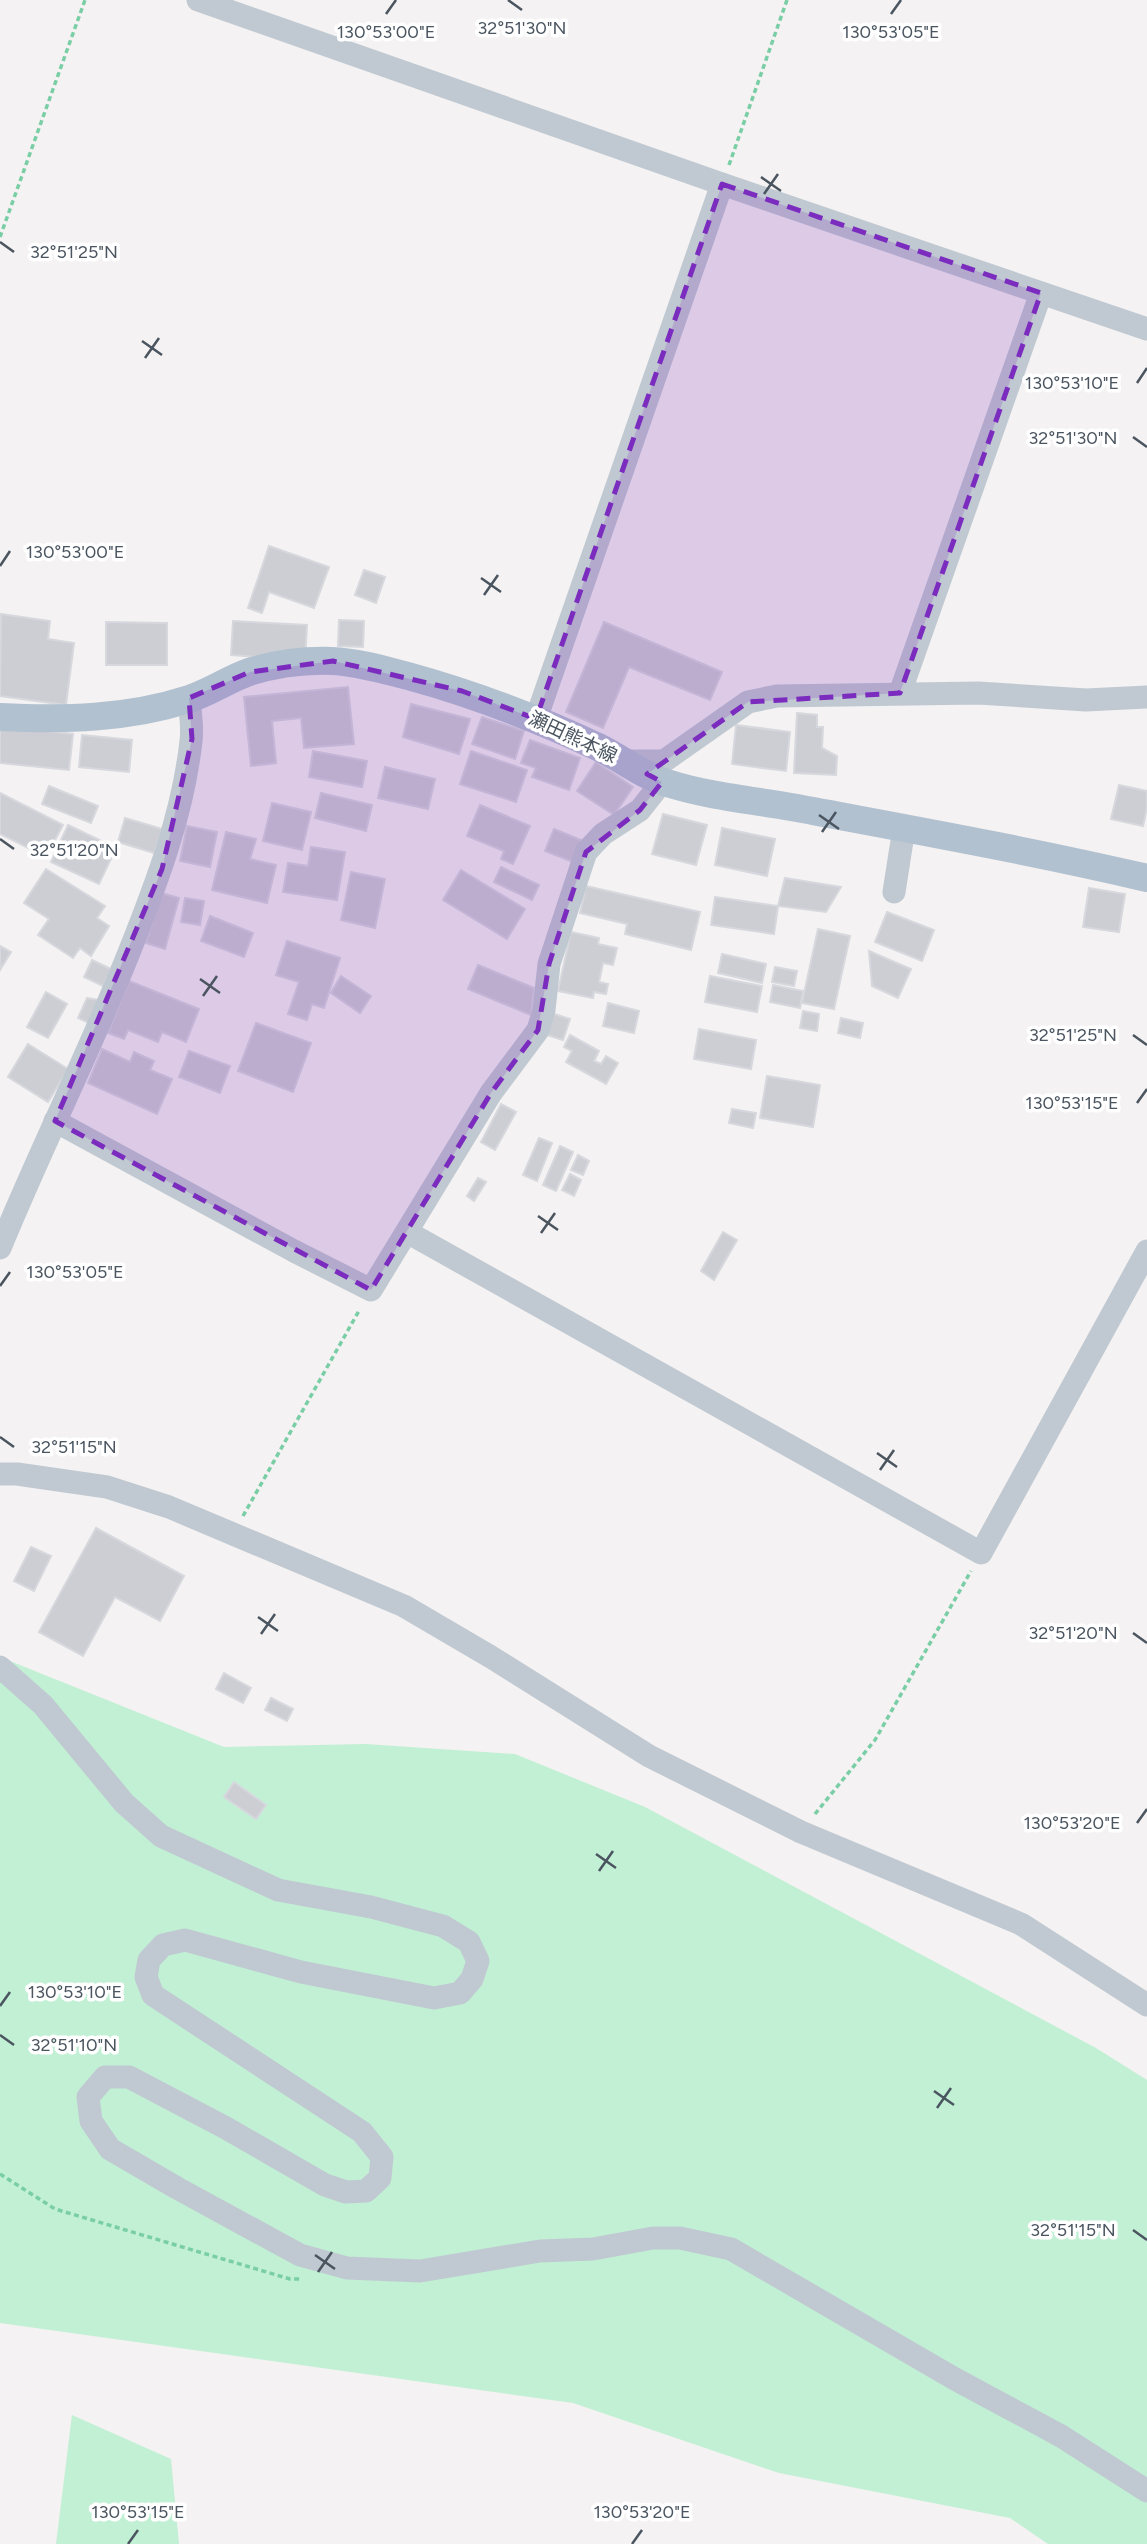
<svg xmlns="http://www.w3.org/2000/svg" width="1147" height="2544" font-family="Figtree,'Noto Sans JP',sans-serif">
<rect width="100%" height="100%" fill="#f4f2f2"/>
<g fill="#c2f0d5">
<polygon points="0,1657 224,1747 366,1744 515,1754 645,1807 1096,2048 1147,2080 1147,2544 1048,2544 1010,2518 779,2473 573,2403 0,2323"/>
<polygon points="72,2415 171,2459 179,2544 56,2544"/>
</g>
<g fill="#ccced4" stroke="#d6d8dd" stroke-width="2">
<polygon points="269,546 329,567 314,608 269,592 262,613 248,608"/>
<polygon points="364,570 385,577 376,603 355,595"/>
<polygon points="1,614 50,621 48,639 74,643 66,705 0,696"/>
<polygon points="339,620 364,621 363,647 338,646"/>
<polygon points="233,621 307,625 305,660 231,655"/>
<polygon points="106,622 167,623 167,665 106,665"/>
<polygon points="604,622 722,672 710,700 629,667 603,728 566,712"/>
<polygon points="348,687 354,744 304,748 301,718 272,721 276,763 251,766 244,697"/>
<polygon points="411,704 470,719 459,754 403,737"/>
<polygon points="797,713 817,715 817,727 823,727 822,748 837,756 836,775 794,773"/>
<polygon points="482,717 524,731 515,759 472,744"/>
<polygon points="736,725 790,732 786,771 732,764"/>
<polygon points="0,726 73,734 69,770 0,763"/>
<polygon points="82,735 132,740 129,772 79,767"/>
<polygon points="530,740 580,758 569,790 532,777 536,768 521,763"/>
<polygon points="313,751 367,761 362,787 309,777"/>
<polygon points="471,751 527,770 516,802 460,784"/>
<polygon points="596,762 633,787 614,815 577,791"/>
<polygon points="385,767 435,779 428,809 378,798"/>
<polygon points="1119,785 1147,791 1147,808 1143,826 1111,819"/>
<polygon points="49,786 98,806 91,823 42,804"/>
<polygon points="0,793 63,825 46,857 0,834"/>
<polygon points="321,793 372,805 366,831 315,818"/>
<polygon points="272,803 311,812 302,850 263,841"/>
<polygon points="480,805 530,826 513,864 501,859 504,851 467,836"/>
<polygon points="663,814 707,825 696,865 652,854"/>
<polygon points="125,818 162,829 154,853 118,842"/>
<polygon points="68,825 116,848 99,884 51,862"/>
<polygon points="187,826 217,832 210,867 180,861"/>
<polygon points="722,828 775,839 767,876 715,865"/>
<polygon points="554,829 581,840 573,862 545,851"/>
<polygon points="226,832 256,839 250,859 276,865 267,903 212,890"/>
<polygon points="311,847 345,852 337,900 283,892 288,863 308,866"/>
<polygon points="501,867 539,885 532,900 494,882"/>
<polygon points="46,869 105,906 97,918 109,926 91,956 80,948 73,958 38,935 49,919 24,903"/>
<polygon points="461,870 525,909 507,939 443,900"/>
<polygon points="351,872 385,879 375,928 341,920"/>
<polygon points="785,878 841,887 826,912 778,906"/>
<polygon points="586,886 700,912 691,950 625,934 627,924 580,913"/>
<polygon points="1089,888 1125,894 1119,932 1083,927"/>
<polygon points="161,893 179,898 165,949 146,943"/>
<polygon points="715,897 778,906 774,934 711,925"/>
<polygon points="185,898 204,901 200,925 181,922"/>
<polygon points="887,912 934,930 922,961 875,942"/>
<polygon points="210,916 253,933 244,957 201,941"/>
<polygon points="818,929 850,936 834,1009 802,1003"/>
<polygon points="571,932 599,938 598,944 617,948 613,965 603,963 599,982 608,984 606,994 594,992 593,998 558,991"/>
<polygon points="287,941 340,958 324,1008 312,1004 307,1020 288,1014 299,982 276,975"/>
<polygon points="0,946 11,952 0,970"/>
<polygon points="869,951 911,969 898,998 872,986"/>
<polygon points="722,954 766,964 762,983 718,973"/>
<polygon points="92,960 111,969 103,986 84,977"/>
<polygon points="478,965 534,988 531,1015 468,989"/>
<polygon points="775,967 797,971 794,986 772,982"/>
<polygon points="341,976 371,996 360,1013 331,993"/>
<polygon points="710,976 762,986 757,1012 705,1002"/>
<polygon points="129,981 199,1009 186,1042 162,1032 158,1042 128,1030 124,1039 108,1033"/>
<polygon points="773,985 803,991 800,1008 770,1002"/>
<polygon points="46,992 67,1004 48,1038 27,1027"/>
<polygon points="87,998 99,1000 89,1023 78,1018"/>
<polygon points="608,1003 639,1011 634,1033 603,1026"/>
<polygon points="803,1011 819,1014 817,1031 800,1028"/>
<polygon points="551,1013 570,1019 563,1040 544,1034"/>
<polygon points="841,1018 863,1023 860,1038 838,1033"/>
<polygon points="256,1023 311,1043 293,1092 238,1071"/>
<polygon points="699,1029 756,1040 751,1069 694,1059"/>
<polygon points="570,1035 599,1051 594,1061 601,1064 606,1056 618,1063 606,1084 566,1062 572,1051 564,1047"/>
<polygon points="28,1044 68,1069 48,1102 8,1077"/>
<polygon points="102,1049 130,1062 134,1052 154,1061 150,1070 172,1079 157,1114 88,1083"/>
<polygon points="189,1051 230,1066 220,1093 179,1077"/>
<polygon points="767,1076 820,1085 813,1127 760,1118"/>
<polygon points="501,1104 516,1112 495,1150 481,1142"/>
<polygon points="732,1109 756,1113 753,1128 729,1123"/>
<polygon points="539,1138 552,1143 537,1181 523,1175"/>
<polygon points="560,1146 573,1152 556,1191 543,1185"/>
<polygon points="578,1155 589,1161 583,1175 571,1170"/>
<polygon points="570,1174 581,1180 574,1196 562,1190"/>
<polygon points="478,1178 486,1182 474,1201 467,1196"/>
<polygon points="723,1232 737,1240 714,1280 701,1271"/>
<polygon points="96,1528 184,1576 160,1621 115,1597 83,1656 39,1632"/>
<polygon points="31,1547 51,1556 34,1591 14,1581"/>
<polygon points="224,1673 251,1688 243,1703 216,1689"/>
<polygon points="271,1698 293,1709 287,1721 265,1710"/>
<polygon points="234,1782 266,1805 256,1819 224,1797"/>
</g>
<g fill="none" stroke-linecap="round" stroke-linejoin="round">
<g stroke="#7acea6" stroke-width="3.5" stroke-dasharray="5 3.5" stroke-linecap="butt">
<polyline points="729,165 787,0"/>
<polyline points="0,237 85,0"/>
<polyline points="243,1516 360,1309"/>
<polyline points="815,1814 875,1740 971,1571"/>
<polyline points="0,2174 55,2209 290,2279 300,2279"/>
</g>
<g stroke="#c0c9d1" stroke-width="23">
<polyline points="198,0 722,184 1147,329"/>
<polyline points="900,693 1041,293"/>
<polyline points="536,719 722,184"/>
<polyline points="625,761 664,761 748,702 777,696 978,693 1086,700 1147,697"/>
<polyline points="894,892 904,828"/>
<polyline points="55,1121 294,1251 371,1290 491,1093 538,1030 544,1010 549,964 586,852 603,834 640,810 662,782"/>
<polyline points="407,1232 981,1553 1147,1251"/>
<path d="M 0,1248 C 41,1148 90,1051 130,950 C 157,882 183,814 191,741 C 193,727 190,712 189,698"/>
<polyline points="0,1474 17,1474 107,1487 169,1507 404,1606 491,1657 649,1756 801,1832 1021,1924 1147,2005"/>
<polyline points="0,1667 43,1705 124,1803 161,1836 278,1890 371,1907 443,1926 469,1942 478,1961 472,1979 460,1993 434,1998 301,1972 185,1940 163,1945 149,1960 146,1977 153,1995 362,2132 382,2157 380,2178 366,2191 346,2192 325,2185 226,2128 129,2077 105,2077 88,2097 91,2121 110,2149 177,2188 300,2255 347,2268 420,2271 540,2251 593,2249 653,2238 680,2238 731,2249 955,2379 1061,2436 1147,2491"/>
</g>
<path stroke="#b2c1d0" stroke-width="28" d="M 0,717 C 64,720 127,719 189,699 C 210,692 229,679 249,672 C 275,664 305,660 332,661 C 357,662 384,670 408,676 C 474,694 536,718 598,747 C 621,758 643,776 667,783 C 714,798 764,801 813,811 C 925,832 1036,852 1147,878"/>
</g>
<path fill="#7b2cbf" fill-opacity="0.2" stroke="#7b2cbf" stroke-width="5" stroke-dasharray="14 9" stroke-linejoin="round" d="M 722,184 L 1041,293 L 900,693 L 748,702 L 647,774 L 662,782 L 640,810 L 586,852 L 549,964 L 538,1030 L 491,1093 L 371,1290 L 55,1121 L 162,869 L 192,739 L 189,698 L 250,672 L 333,661 L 462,691 L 536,719 Z"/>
<path fill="none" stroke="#4a5560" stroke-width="2.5" d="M 508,0 L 522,10M 386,14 L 396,0M 891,14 L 901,0M 761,177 L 781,191M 764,194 L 778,174M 0,242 L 14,252M 142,341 L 162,355M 145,358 L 159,338M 1137,383 L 1147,368M 1133,437 L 1147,447M 0,566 L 10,551M 481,578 L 501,592M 484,595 L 498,575M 819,815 L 839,829M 822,832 L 836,812M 0,839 L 14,849M 200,979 L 220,993M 203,996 L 217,976M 1133,1035 L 1147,1045M 1137,1103 L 1147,1089M 538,1216 L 558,1230M 541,1233 L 555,1213M 0,1286 L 10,1272M 0,1437 L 14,1447M 877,1453 L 897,1467M 880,1470 L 894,1450M 258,1617 L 278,1631M 1133,1633 L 1147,1643M 261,1634 L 275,1614M 1137,1823 L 1147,1809M 596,1854 L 616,1868M 599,1871 L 613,1851M 0,2006 L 10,1992M 0,2035 L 14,2045M 934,2091 L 954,2105M 937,2108 L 951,2088M 1133,2230 L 1147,2240M 315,2255 L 335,2269M 318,2272 L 332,2252M 128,2544 L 138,2530M 632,2544 L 642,2530"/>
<g text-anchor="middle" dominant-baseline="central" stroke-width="7" stroke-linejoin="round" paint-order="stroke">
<g font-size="19" fill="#4a5560" stroke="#fff">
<text transform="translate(573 737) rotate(25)">瀬田熊本線</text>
</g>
</g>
<g font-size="18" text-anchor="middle" fill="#4a5560" stroke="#fff" stroke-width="7" stroke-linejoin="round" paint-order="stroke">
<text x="522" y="34">32°51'30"N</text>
<text x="386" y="38">130°53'00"E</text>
<text x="891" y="38">130°53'05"E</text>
<text x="74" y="258">32°51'25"N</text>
<text x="1072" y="389">130°53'10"E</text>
<text x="1073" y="444">32°51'30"N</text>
<text x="75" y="558">130°53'00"E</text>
<text x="74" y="856">32°51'20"N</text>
<text x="1073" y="1041">32°51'25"N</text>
<text x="1072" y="1109">130°53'15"E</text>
<text x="75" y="1278">130°53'05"E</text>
<text x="74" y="1453">32°51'15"N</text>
<text x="1073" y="1639">32°51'20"N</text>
<text x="1072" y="1829">130°53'20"E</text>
<text x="75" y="1998">130°53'10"E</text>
<text x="74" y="2051">32°51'10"N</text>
<text x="1073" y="2236">32°51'15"N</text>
<text x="138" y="2518">130°53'15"E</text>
<text x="642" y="2518">130°53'20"E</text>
</g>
</svg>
